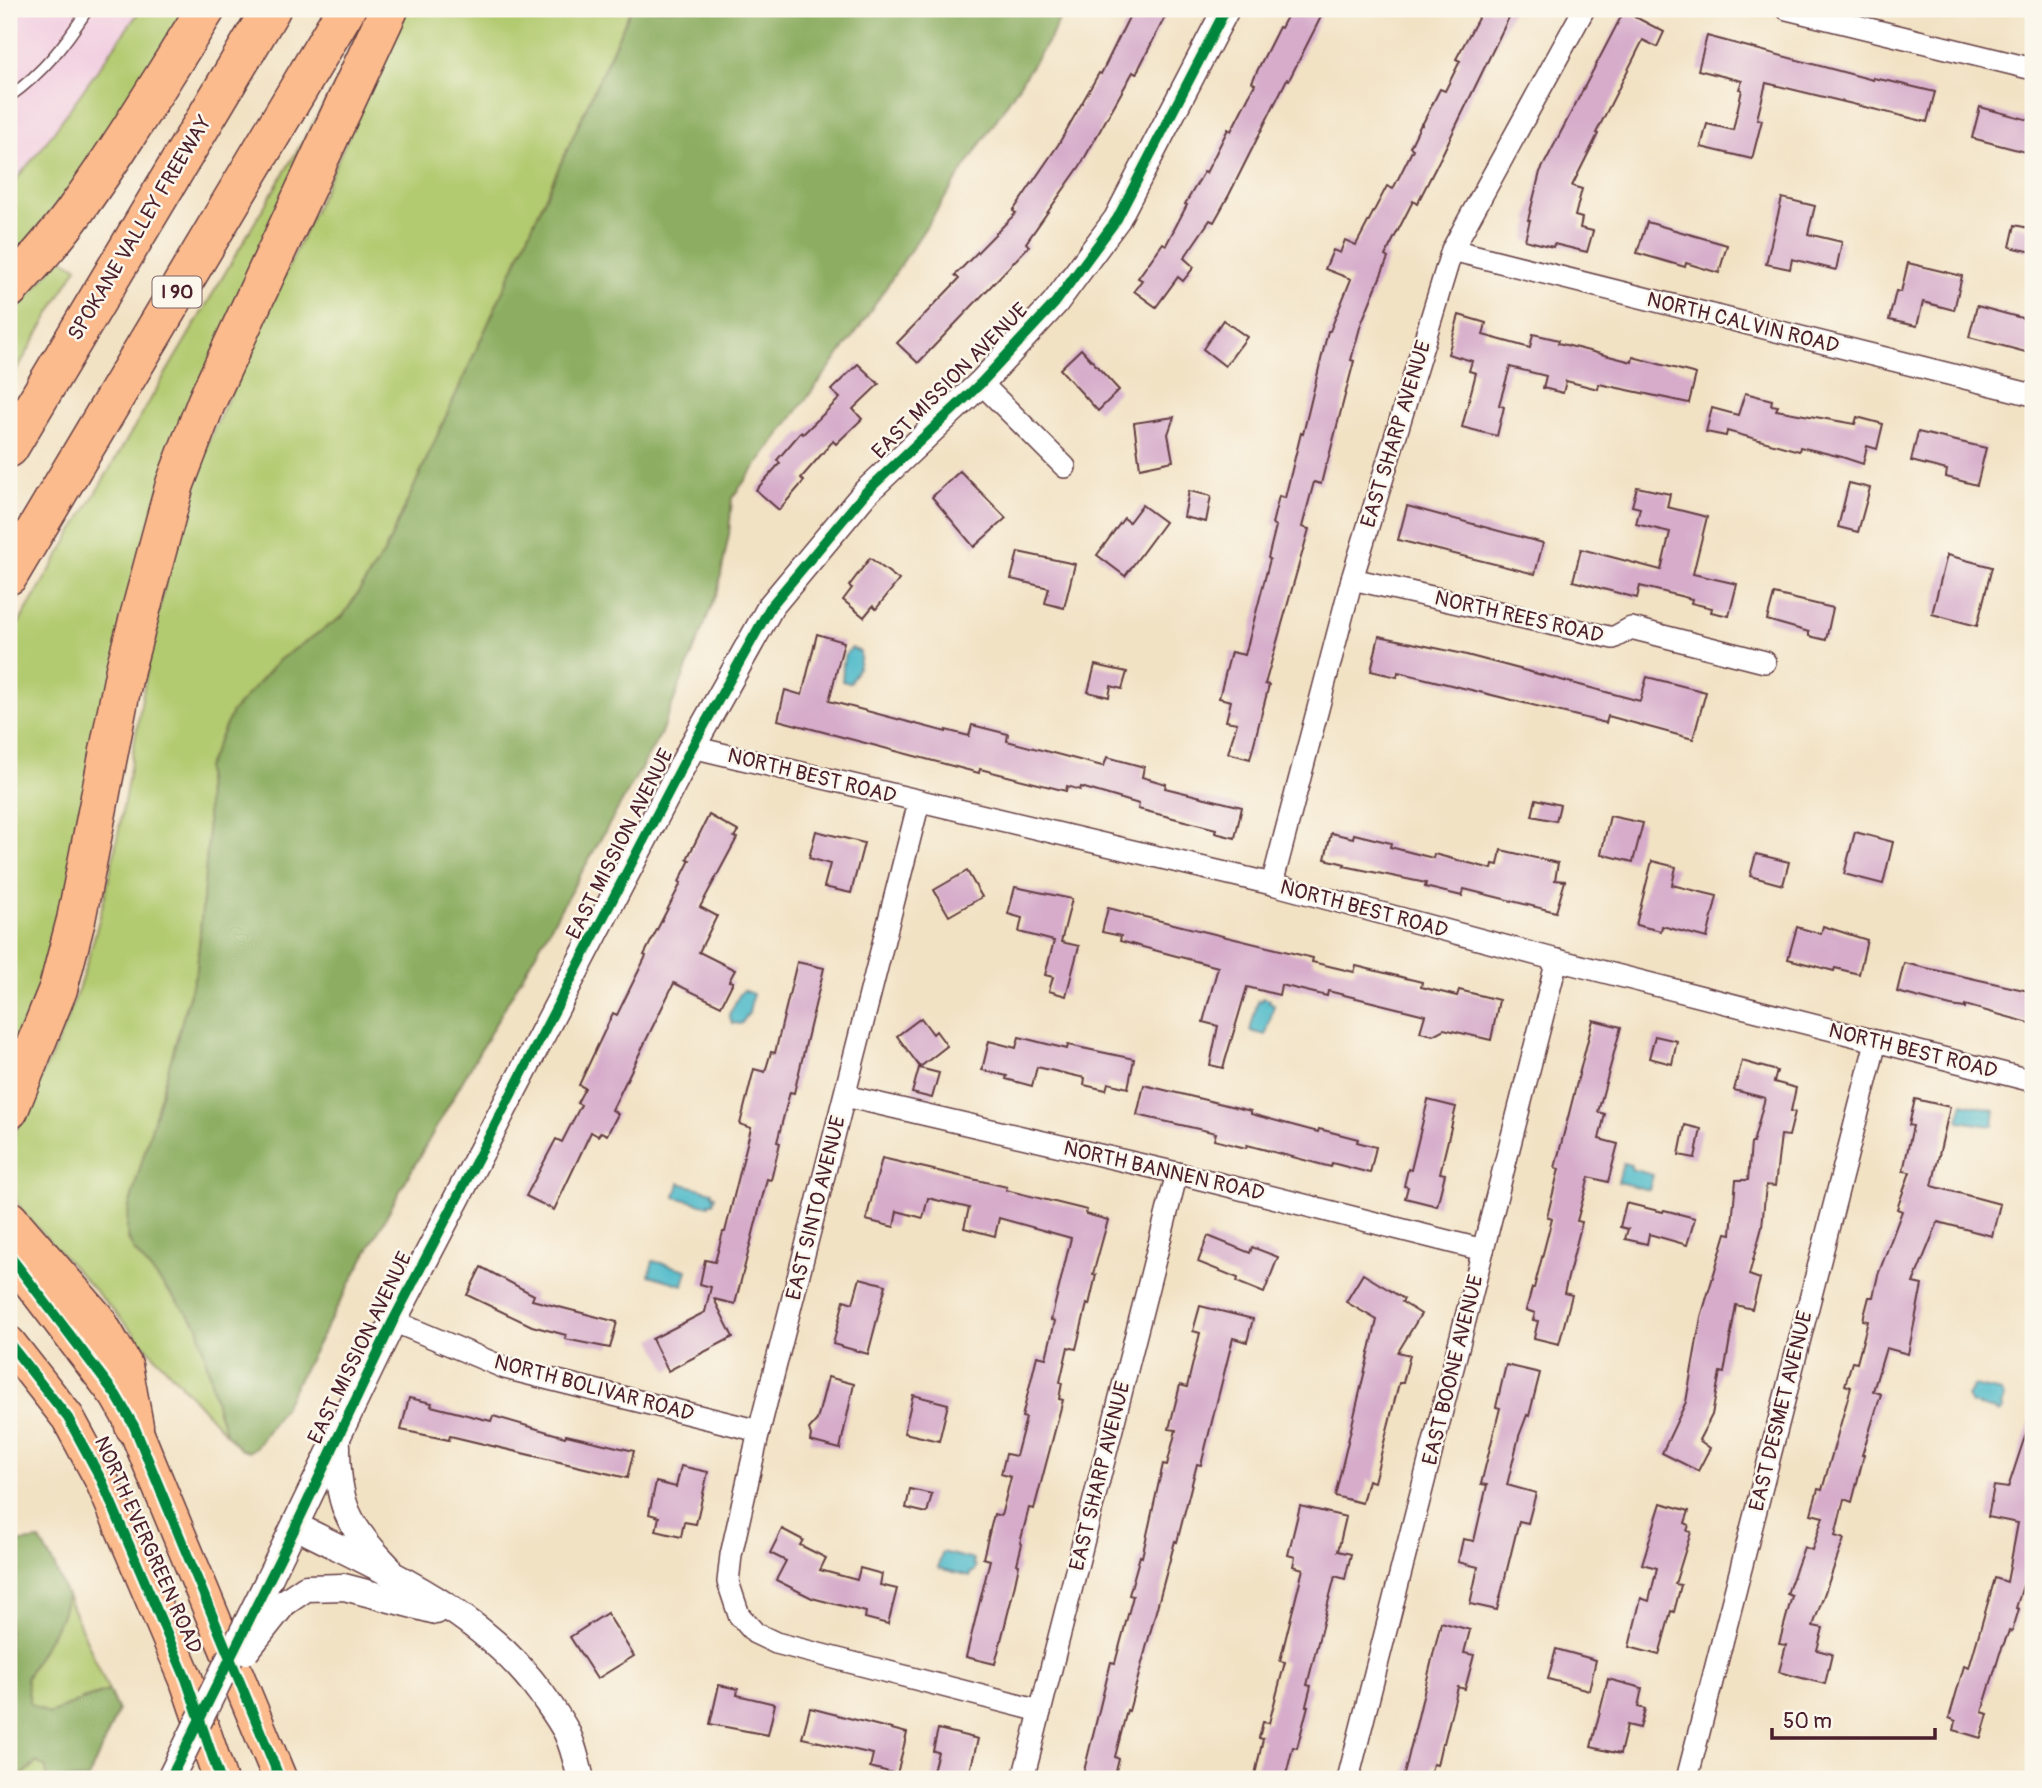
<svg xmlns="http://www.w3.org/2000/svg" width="2042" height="1788" font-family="Pangolin,sans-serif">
<rect width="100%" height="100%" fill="#fbf7ec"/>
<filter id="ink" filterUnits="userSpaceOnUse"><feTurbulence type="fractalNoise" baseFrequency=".0143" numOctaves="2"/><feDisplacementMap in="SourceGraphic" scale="14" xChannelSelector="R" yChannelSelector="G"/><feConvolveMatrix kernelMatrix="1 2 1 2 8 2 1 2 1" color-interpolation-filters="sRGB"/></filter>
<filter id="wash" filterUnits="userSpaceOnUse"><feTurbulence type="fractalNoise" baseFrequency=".00686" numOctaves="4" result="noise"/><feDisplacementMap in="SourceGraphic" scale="28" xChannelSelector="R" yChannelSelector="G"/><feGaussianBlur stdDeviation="1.57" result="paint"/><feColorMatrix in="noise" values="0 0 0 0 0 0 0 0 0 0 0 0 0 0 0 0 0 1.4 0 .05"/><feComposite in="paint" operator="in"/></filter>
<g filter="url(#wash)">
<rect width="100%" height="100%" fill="#f2e2c4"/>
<polygon fill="#f2cfe1" points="9,9 141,9 42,148 9,188"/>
<g fill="#b2ca6f" stroke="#7e744d" stroke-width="2">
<polygon points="141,9 187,9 69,190 9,264 9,188 42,148"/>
<path d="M 407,9 L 631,9 L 384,553 L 343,616 L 279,660 L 206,768 L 208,840 L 197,968 L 129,1207 L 127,1239 L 198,1326 L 218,1411 L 227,1435 L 23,1212 C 19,1205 13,1197 11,1188 C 0,1143 32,1098 50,1059 C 115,921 127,765 157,617 L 168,573 L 208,442 Z"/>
<polygon points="345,69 219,355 51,956 9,1060 9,640"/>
<polygon points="61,258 77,267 9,383 9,318"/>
<polygon points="67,1596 109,1691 82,1699 49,1714 30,1703 26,1678 61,1617"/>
<polygon points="37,1762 46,1768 47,1779 12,1779 23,1775"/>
</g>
<g fill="#8dae62" stroke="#6c6646" stroke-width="2">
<path d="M 631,9 L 1064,9 L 1052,35 L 860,327 L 732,498 L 729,534 L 718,590 L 660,735 L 401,1189 L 283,1408 L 256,1447 L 248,1452 L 240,1449 L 227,1435 L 218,1411 L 198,1326 L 135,1252 C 125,1236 126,1225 129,1207 L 197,968 L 208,840 L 206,768 L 232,712 L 279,660 L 343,616 L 384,553 Z"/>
<polygon points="40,1540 54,1565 67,1596 61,1617 26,1678 30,1703 49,1714 82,1700 109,1691 118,1711 88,1779 47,1779 46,1768 37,1762 22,1775 9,1779 9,1547 13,1543"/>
</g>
<g fill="#4ebac9" stroke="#4c6c7a" stroke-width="2">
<path d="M 852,648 L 860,652 C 862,664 855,673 850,683 L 842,681 C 844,670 840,655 852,648 Z"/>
<path d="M 744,990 L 753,994 L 749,1013 L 741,1024 L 732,1023 L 729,1014 C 735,1007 737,994 744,990 Z"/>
<polygon points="1263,998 1270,1000 1269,1003 1274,1005 1266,1035 1250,1031 1258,1000 1262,1001"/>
<polygon points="1963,1103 1995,1110 1993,1126 1959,1121 1958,1119"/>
<polygon points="1623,1163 1631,1165 1631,1169 1653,1175 1649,1190 1618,1182"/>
<polygon points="679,1183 712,1192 712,1195 715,1196 713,1203 709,1203 709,1206 675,1197"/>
<polygon points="653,1261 687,1270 683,1285 649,1275"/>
<polygon points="1973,1386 2001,1392 2004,1397 2001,1407 2003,1410 1998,1413 1995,1410 1971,1404 1967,1397"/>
<polygon points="942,1552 974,1560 973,1564 976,1566 974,1572 971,1572 970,1576 938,1568"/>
</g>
<g id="blocks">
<g fill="#d6acca">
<polygon points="1133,9 1169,9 1136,74 1133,72 1080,166 1026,243 1029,246 918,363 897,343 959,279 955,275 1016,213 1013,211 1058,145 1099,73 1101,74"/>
<polygon points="1291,9 1325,9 1289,80 1287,79 1229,195 1214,222 1210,220 1184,258 1194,267 1183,281 1178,277 1156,307 1134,291 1142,280 1138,278 1163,243 1166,245 1187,205 1185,204 1204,172 1206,173 1228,129 1231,131 1255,84 1252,82 1260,65 1279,27 1281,28"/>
<polygon points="1483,9 1513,9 1439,161 1417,204 1413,201 1385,256 1388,258 1361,324 1351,360 1354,361 1327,464 1326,464 1321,484 1314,482 1302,527 1309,529 1265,684 1269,685 1250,759 1228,753 1237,723 1226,721 1231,701 1219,698 1231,652 1245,655 1270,559 1268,558 1276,526 1272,524 1279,496 1285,498 1301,433 1303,434 1328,331 1330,331 1351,279 1325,269 1333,250 1340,253 1345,240 1356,245 1387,186 1393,189 1413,149 1410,147 1421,124 1422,125 1440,89 1445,91 1460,61 1456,59"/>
<polygon points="1624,11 1664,32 1657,47 1643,40 1596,133 1598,134 1572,186 1582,189 1575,216 1582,218 1580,228 1593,231 1587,252 1554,244 1553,247 1525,240 1530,220 1528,220 1540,172"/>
<polygon points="1707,36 1873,80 1873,78 1893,82 1935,92 1927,122 1766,83 1757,119 1762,120 1752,159 1701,147 1707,124 1733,130 1742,90 1739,89 1742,81 1698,70"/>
<polygon points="1980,107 2033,121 2033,154 1972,138"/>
<polygon points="1782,198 1815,206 1808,234 1842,242 1836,270 1792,259 1790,269 1766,264"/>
<polygon points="1647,222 1727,245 1719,273 1686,263 1685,267 1637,253"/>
<polygon points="2015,225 2033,229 2033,252 2010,247"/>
<polygon points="1908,263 1962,276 1954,310 1923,302 1917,326 1889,320 1896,291 1901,292"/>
<polygon points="1977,306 2033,321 2033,354 1969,337"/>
<polygon points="1459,315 1486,323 1483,335 1530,348 1533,334 1559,340 1558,343 1632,362 1633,357 1696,374 1689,403 1599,384 1598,389 1566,381 1563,393 1543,388 1546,376 1510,367 1499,405 1504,407 1497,436 1462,427 1476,373 1469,371 1472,361 1448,354"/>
<polygon points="1223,320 1247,337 1225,366 1203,349"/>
<polygon points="1081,349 1119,390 1098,411 1060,369"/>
<polygon points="858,364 879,384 853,409 862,419 836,444 833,441 801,478 804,481 779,510 756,490 780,463 777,460 801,432 803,434 840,398 831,390"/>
<polygon points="1745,393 1772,400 1771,405 1778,406 1776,410 1855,424 1857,417 1883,424 1877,449 1867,446 1863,464 1842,457 1800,447 1799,451 1727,431 1726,436 1706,432 1712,408 1738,415"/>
<polygon points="1174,417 1168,434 1173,461 1140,468 1134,423"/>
<polygon points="1918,432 1986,448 1977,485 1946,477 1947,470 1911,461"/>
<polygon points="960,471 1006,518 974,547 932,497"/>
<polygon points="1849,483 1870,488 1858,532 1838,527"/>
<polygon points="1637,487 1670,494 1667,507 1707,517 1693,574 1737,584 1729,616 1711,612 1712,608 1691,603 1692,599 1640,586 1637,598 1573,581 1581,549 1661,570 1670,532 1636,524 1640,508 1632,506"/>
<polygon points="1189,491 1211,496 1206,522 1184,517"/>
<polygon points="1142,505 1165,522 1125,576 1097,555 1124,518 1129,522"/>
<polygon points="1407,506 1543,543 1535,574 1398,540"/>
<polygon points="1018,552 1075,564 1064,608 1045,603 1049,588 1011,579"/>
<polygon points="1947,555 1992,567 1977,626 1932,614"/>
<polygon points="870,558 899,580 876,609 873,606 864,617 843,600 852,588 849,586"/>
<polygon points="1774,594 1833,608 1826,640 1809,636 1809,632 1767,620"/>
<polygon points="817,634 844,642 829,701 946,732 946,730 969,736 972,725 1008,734 1007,741 1102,766 1104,766 1107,757 1144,767 1142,777 1166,784 1165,788 1242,807 1235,838 1215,833 1216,829 1138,809 1139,804 1081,787 1080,790 1067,786 1066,791 980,769 979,773 778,720 785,690 802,695"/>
<polygon points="1379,636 1459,653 1640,701 1647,677 1706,692 1693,739 1608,716 1606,723 1398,672 1397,677 1371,671"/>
<polygon points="1095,665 1127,672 1122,689 1111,686 1109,697 1088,692"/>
<polygon points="1536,799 1560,805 1556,821 1532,816"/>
<polygon points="709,815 738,831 734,837 737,838 700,907 717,916 699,952 735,970 729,981 733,982 721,1006 674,983 612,1110 618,1114 607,1135 601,1132 598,1136 591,1132 554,1210 526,1196 556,1139 562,1142 581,1105 577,1103 585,1088 579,1085 613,1013 617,1015 646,956 644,955 681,883 679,882 690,860 687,859"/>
<polygon points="1610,816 1643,823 1633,862 1601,854"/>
<polygon points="816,831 864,843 851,893 824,887 830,864 809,858"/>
<polygon points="1855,832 1893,842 1883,884 1844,874"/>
<polygon points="1331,833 1353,838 1354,834 1391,843 1390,847 1433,858 1434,854 1492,869 1493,864 1498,865 1501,850 1558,863 1555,880 1565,881 1556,912 1464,889 1462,896 1425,887 1426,883 1344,866 1345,864 1325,859"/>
<polygon points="1756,854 1789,862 1783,885 1750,876"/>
<polygon points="1652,861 1676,867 1672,885 1717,896 1707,938 1662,926 1661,931 1636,925"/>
<polygon points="967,871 982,897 949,916 934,890"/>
<polygon points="1015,887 1072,899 1061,942 1079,946 1066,996 1049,991 1053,977 1045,975 1054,941 1019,932 1022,918 1008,914"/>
<polygon points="1108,908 1313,958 1312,962 1354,972 1356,966 1422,982 1421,987 1457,996 1459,990 1499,1000 1491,1040 1444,1029 1433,1035 1420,1032 1425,1015 1328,991 1327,996 1281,985 1279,995 1247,987 1223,1068 1210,1065 1218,1026 1203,1022 1218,967 1120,941 1121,936 1102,932"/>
<polygon points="1823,926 1867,940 1859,974 1835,968 1834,971 1788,959 1797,927 1821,934"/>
<polygon points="797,962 824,968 794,1093 790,1092 777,1142 780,1143 771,1180 767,1179 735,1304 714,1299 733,1337 668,1371 652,1339 705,1312 711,1287 700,1284 705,1260 715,1262 723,1232 725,1232 751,1128 740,1124 754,1069 765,1072 771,1052 775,1053"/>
<polygon points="1904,963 2033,992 2033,1024 1965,1005 1965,1008 1951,1006 1897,992"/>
<polygon points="921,1018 933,1034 936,1031 947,1046 920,1067 897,1036"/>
<polygon points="1593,1020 1621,1027 1598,1112 1605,1114 1599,1139 1618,1144 1608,1182 1589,1177 1577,1221 1582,1222 1564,1293 1572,1295 1559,1344 1534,1338 1538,1321 1533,1320 1535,1313 1526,1310 1532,1288 1534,1288 1552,1219 1547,1217 1559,1169 1555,1168"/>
<polygon points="1655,1036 1677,1041 1672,1064 1649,1058"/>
<polygon points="1019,1037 1067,1049 1068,1045 1134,1059 1128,1088 1108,1083 1106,1090 1084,1085 1085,1078 1037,1067 1032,1086 1006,1079 1007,1076 982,1070 989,1041 1016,1048"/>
<polygon points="1742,1061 1777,1071 1774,1082 1796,1088 1791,1111 1795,1112 1789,1136 1781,1135 1775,1186 1766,1185 1762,1227 1749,1275 1760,1279 1752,1309 1736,1305 1724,1373 1720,1372 1712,1415 1699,1440 1710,1448 1698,1471 1662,1453 1686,1402 1701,1317 1726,1233 1731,1234 1736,1180 1748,1180 1751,1143 1753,1143 1765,1098 1734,1090"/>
<polygon points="919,1068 939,1073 932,1098 912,1093"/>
<polygon points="1144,1085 1251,1111 1251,1114 1318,1132 1319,1129 1358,1139 1357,1142 1376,1147 1370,1173 1332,1163 1331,1167 1247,1145 1246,1148 1214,1140 1216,1133 1137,1115"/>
<polygon points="1915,1099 1950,1107 1932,1186 2000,1204 1992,1236 1938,1222 1913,1283 1922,1285 1908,1354 1886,1348 1873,1391 1881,1394 1862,1455 1864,1455 1852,1502 1844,1499 1835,1536 1844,1539 1813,1626 1823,1628 1817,1650 1832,1654 1825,1684 1779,1672 1786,1645 1779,1644 1792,1596 1787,1594 1804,1547 1812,1550 1823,1517 1811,1514 1818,1489 1822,1490 1851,1387 1845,1385 1852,1362 1857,1363 1868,1321 1863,1320 1869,1297 1873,1297 1878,1275 1902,1211 1897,1209 1910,1172 1903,1171 1913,1126 1909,1125"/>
<polygon points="1428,1100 1456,1107 1440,1173 1445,1174 1437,1206 1405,1198 1408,1187 1404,1186 1408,1169 1411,1170"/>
<polygon points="1685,1125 1701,1129 1695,1158 1679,1155"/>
<polygon points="882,1158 1007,1187 1006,1190 1087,1210 1086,1214 1108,1220 1093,1274 1096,1275 1089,1305 1087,1304 1076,1349 1068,1347 1060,1382 1062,1383 1059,1399 1063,1400 1034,1509 1029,1508 1020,1543 1022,1544 1017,1564 1019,1565 1012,1597 995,1664 966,1657 990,1560 983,1558 994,1514 1001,1516 1011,1477 1001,1474 1006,1454 1016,1456 1026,1418 1022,1417 1037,1356 1046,1358 1055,1321 1051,1320 1071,1238 999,1218 995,1236 964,1228 969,1208 928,1198 923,1218 897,1211 894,1227 866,1220"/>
<polygon points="1626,1203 1663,1212 1664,1210 1695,1218 1687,1245 1649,1234 1647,1244 1625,1239 1628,1229 1620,1227"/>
<polygon points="1208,1236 1250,1253 1252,1247 1278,1257 1264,1293 1237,1282 1238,1278 1198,1262"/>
<polygon points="481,1267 534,1295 532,1300 617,1322 610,1348 565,1339 566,1335 532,1326 467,1295"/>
<polygon points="1363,1274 1404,1299 1402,1302 1421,1314 1398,1352 1410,1355 1403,1383 1399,1383 1374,1482 1368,1480 1362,1503 1335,1496 1377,1320 1346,1302"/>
<polygon points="860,1278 886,1285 868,1354 833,1344 844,1300 853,1303"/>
<polygon points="1200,1306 1253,1319 1247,1342 1233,1338 1201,1465 1197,1464 1177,1542 1175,1541 1129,1711 1127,1710 1115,1757 1119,1759 1114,1779 1082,1779 1111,1662 1115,1663 1133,1596 1129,1595 1140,1556 1142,1557 1163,1464 1167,1465 1176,1430 1169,1429 1180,1385 1187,1387 1200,1333 1193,1331"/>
<polygon points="1506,1365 1540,1373 1529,1416 1527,1415 1519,1436 1507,1485 1536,1493 1528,1523 1519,1521 1497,1610 1470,1604 1478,1567 1458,1562 1463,1539 1474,1541 1487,1485 1481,1484 1500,1408 1496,1407"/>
<polygon points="828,1377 854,1384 840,1449 810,1441 811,1435 809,1429 817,1420"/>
<polygon points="913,1395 948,1404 939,1441 904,1433"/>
<polygon points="409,1398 432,1403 431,1406 491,1421 493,1416 565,1437 566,1435 634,1451 627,1478 450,1436 449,1440 401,1430"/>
<polygon points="2030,1421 2033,1422 2033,1563 2030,1563 2016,1608 2019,1609 2012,1632 2009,1631 2000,1653 1982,1712 1988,1714 1981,1738 1954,1730 1956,1721 1949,1718 1964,1666 1969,1668 1995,1578 2007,1582 2018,1523 1988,1517 1994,1486 2008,1488"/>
<polygon points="681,1466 708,1472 696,1524 684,1522 681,1537 656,1531 659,1517 649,1514 656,1482 676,1487"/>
<polygon points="910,1489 932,1494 927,1513 906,1508"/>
<polygon points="1661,1503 1689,1511 1685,1523 1689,1525 1687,1531 1691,1532 1675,1584 1681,1585 1674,1612 1671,1611 1659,1655 1629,1647 1641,1598 1649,1601 1657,1568 1642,1564"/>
<polygon points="1300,1506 1346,1517 1338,1551 1351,1554 1345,1579 1335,1576 1307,1685 1311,1686 1306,1706 1308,1706 1297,1748 1293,1747 1285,1779 1254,1779 1263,1739 1259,1738 1263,1722 1269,1723 1285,1662 1280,1661 1303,1569 1293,1566 1295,1557 1288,1555"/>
<polygon points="782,1529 803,1540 800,1545 826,1558 820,1570 857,1580 860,1568 882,1574 880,1585 897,1589 888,1624 865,1618 866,1612 812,1598 776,1580 786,1561 770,1553"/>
<polygon points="607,1613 634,1656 597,1679 570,1637"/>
<polygon points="1441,1622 1470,1630 1464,1653 1474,1655 1465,1689 1458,1687 1444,1743 1442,1743 1437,1765 1433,1764 1429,1779 1403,1779"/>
<polygon points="1556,1649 1596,1660 1589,1690 1548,1679"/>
<polygon points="1608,1679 1642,1688 1638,1707 1645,1709 1640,1728 1627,1725 1620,1754 1591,1747"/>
<polygon points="719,1685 738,1689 737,1695 775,1704 768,1735 710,1724"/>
<polygon points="810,1708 907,1733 897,1774 870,1767 873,1754 802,1738"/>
<polygon points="938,1729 978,1739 968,1779 931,1779 938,1752 933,1751"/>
</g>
</g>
</g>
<g filter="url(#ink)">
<use href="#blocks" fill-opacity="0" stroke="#633c42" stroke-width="2"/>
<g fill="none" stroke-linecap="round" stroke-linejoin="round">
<g stroke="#633c42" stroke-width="13">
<path id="service" d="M 9,97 C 44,72 65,44 88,9"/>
</g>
<g stroke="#633c42" stroke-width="24">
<g id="minor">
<polyline points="1787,9 2033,69"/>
<polyline points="1452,250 2033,395"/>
<polyline points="981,383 1065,467"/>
<polyline points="1352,579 1613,638 1631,628 1765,662"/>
<polyline points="692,747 1272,884 1557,960 2033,1081"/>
<polyline points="919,802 759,1431 731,1555 728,1582 739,1615 755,1633 776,1643 1040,1711"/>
<polyline points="1272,884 1352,579 1452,250 1584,9"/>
<polyline points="845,1096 1177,1173 1483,1250"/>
<polyline points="393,1321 505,1368 759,1431"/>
<polyline points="1023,1779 1177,1173"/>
<polyline points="1348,1779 1557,960"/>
<polyline points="1687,1779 1876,1042"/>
</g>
</g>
<g stroke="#633c42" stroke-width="29">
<g id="tertiary">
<path d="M 337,1445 C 337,1503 347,1525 387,1566"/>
<path d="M 296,1526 C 386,1572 479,1609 541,1693 C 550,1706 560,1719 567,1733 C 574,1748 577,1764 581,1779"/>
<polyline points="269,1579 393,1321 692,747 771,606 866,492 981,383 1055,303 1117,219 1226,9"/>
<polyline points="284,1603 306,1588 344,1587 436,1611"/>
</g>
</g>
<g stroke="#633c42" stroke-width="36">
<g id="primary">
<polyline points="9,1255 116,1395 134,1426 280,1779"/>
<polyline points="9,1343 68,1418 102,1481 186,1679 220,1779"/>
</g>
</g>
<g stroke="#633c42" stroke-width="41">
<g id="motorway">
<path d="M 9,289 C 32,264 55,239 75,211 C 122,146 163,77 206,9"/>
<polyline points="9,448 271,9"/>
<polyline points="9,575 346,9"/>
<polyline points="9,1110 58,989 76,920 125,669 175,484 206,403 389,9"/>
<polyline points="9,1220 96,1320 123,1366 134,1426"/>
</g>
</g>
<use href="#service" stroke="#fff" stroke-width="10"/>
<use href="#minor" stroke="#fff" stroke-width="21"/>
<use href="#tertiary" stroke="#fff" stroke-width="26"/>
<use href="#primary" stroke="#fbbb8d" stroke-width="33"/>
<use href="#motorway" stroke="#fbbb8d" stroke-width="38"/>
<g stroke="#633c42" stroke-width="29" stroke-linecap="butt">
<g id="tertiary-bridge">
<polyline points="246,1651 284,1603"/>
<polyline points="170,1779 269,1579"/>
</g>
</g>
<use href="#tertiary-bridge" stroke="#fff" stroke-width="26"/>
<g stroke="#fbf7ec" stroke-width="15">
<g id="cycleway">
<polyline points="9,1255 116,1395 134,1426 280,1779"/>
<polyline points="9,1343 68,1418 102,1481 186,1679 220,1779"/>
<polyline points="170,1779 296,1526 393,1321 692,747 771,606 866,492 981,383 1055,303 1117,219 1226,9"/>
</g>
</g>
<use href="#cycleway" stroke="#00873e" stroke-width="10"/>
</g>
</g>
<g text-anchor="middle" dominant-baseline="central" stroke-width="5" stroke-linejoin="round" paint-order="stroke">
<rect fill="#fbf7ec" stroke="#7f6065" stroke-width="2" x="152.5" y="276.5" width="49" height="31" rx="5"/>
<g font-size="19" font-weight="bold" fill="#4a1f2b">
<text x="177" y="292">I 90</text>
</g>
<g font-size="21" fill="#4a1f2b" stroke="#fbf7ec">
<text transform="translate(140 228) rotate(-59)">SPOKANE VALLEY FREEWAY</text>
<text transform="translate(1743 323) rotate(14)">NORTH CALVIN ROAD</text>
<text transform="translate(950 381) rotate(-45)">EAST MISSION AVENUE</text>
<text transform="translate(1396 434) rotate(-73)">EAST SHARP AVENUE</text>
<text transform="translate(1519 617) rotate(13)">NORTH REES ROAD</text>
<text transform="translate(812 776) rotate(14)">NORTH BEST ROAD</text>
<text transform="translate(620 844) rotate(-63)">EAST MISSION AVENUE</text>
<text transform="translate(1364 909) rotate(15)">NORTH BEST ROAD</text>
<text transform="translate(1913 1051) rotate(14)">NORTH BEST ROAD</text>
<text transform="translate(1164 1171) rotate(13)">NORTH BANNEN ROAD</text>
<text transform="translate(816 1208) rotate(-76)">EAST SINTO AVENUE</text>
<text transform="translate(360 1348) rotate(-64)">EAST MISSION AVENUE</text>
<text transform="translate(1453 1370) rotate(-76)">EAST BOONE AVENUE</text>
<text transform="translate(594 1388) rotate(15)">NORTH BOLIVAR ROAD</text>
<text transform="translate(1781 1411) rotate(-76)">EAST DESMET AVENUE</text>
<text transform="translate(1100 1476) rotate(-76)">EAST SHARP AVENUE</text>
<text transform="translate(148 1545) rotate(66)">NORTH EVERGREEN ROAD</text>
</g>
</g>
<rect width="2042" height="1788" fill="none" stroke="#fbf7ec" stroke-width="35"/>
<path d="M1772 1728v10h163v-10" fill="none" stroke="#4a1f2b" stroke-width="3.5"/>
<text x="1783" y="1728" font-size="21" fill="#4a1f2b" stroke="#fbf7ec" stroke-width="5" paint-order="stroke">50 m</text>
</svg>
